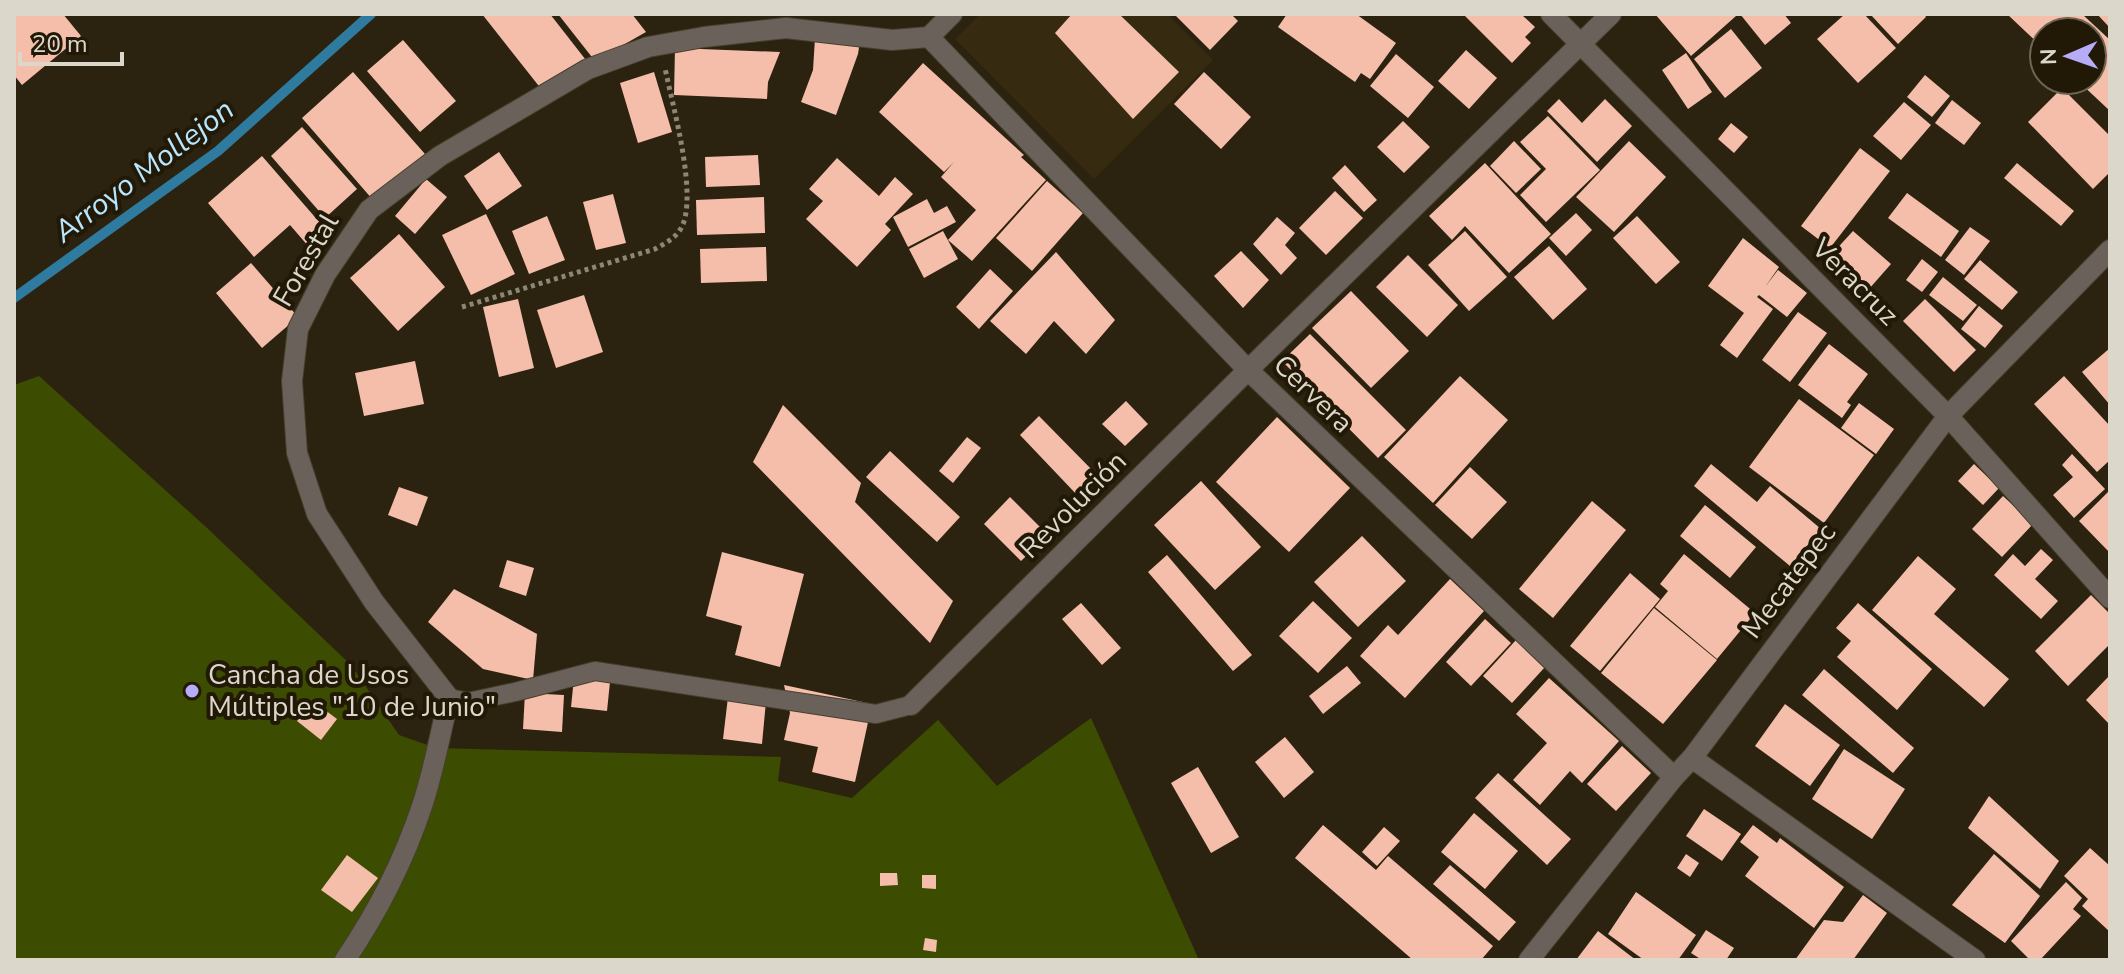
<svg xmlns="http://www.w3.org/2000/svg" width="2124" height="974" font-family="'Nunito Sans',sans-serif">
<rect width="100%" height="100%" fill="#2b230f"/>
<polygon fill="#362b10" points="980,14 1167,14 1213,60 1094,179 955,39"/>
<polygon fill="#3c4d02" points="39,376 206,527 351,665 399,735 436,748 781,757 778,781 852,798 938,720 997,786 1091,718 1199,960 14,960 14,385"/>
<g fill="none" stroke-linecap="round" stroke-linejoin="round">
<polyline stroke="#2f7b9f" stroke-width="10" points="14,298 218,151 371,14"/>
</g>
<g fill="#f5beab">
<polygon points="14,14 63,14 81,36 22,85 14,75"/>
<polygon points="482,14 550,14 589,64 542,90"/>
<polygon points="558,14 632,14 646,32 595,61"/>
<polygon points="1072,14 1119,14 1179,72 1133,119 1055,33"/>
<polygon points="1174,14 1231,14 1238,21 1210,50"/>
<polygon points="1287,14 1356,14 1396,43 1370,79 1361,73 1355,82 1278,27"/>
<polygon points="1463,14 1521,14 1535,27 1525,37 1531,43 1512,63"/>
<polygon points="1655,14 1734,14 1736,16 1691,56"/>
<polygon points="1740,14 1784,14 1791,23 1765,45"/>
<polygon points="1845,14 1864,14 1896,48 1858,83 1817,39"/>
<polygon points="1870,14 1924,14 1926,17 1898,44"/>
<polygon points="2007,14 2082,14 2110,40 2110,111 2077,80 2092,80 2092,32 2044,32 2044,49"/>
<polygon points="2097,14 2110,14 2110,28"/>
<polygon points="1731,29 1762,68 1725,98 1694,59"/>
<polygon points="815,38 860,41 858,54 836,115 801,102 813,70"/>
<polygon points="403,40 456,101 420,132 367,71"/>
<polygon points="675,48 780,52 768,82 767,99 674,95"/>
<polygon points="1466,50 1497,78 1469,109 1438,81"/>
<polygon points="1686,53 1712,92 1688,109 1662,70"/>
<polygon points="1396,54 1434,87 1408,118 1370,86"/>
<polygon points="923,63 1024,155 1021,157 1046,180 972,261 948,240 976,210 941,177 954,162 944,172 879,112"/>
<polygon points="353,72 425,154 373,200 302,118"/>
<polygon points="654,72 672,132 638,143 620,83"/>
<polygon points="1204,72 1251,117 1221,149 1174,104"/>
<polygon points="1925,75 1950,96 1932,117 1907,97"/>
<polygon points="2062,88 2110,136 2110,172 2093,189 2028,122"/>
<polygon points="1559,99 1582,123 1605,99 1632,126 1597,162 1547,111"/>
<polygon points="1952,100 1981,123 1964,145 1935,123"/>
<polygon points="1904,102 1931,125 1901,160 1873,136"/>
<polygon points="1548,116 1600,170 1546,222 1520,195 1546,169 1520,142"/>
<polygon points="1403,121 1430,147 1404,173 1377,147"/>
<polygon points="1731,123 1748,137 1734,153 1718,139"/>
<polygon points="302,127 357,189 325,218 271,156"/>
<polygon points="1514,141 1541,169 1516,193 1490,166"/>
<polygon points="1629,141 1666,177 1614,232 1576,197"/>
<polygon points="1860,148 1890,171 1830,248 1801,226"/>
<polygon points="499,152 522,186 487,210 464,176"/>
<polygon points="758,155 760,185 706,187 705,157"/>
<polygon points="262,156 327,231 309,247 290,225 254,257 208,203"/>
<polygon points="837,158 879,196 895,177 913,194 885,224 891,230 857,267 806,219 823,201 809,189"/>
<polygon points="1485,163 1551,234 1509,273 1465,226 1452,240 1429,216"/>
<polygon points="2017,163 2074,211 2061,226 2004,178"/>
<polygon points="1345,165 1377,200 1364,212 1332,178"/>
<polygon points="426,179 447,197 415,234 395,216"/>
<polygon points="1047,181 1083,213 1032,271 996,238"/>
<polygon points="1335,191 1363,218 1326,255 1299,228"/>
<polygon points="1907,193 1959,231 1941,257 1888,218"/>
<polygon points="613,194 626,243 596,250 583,202"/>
<polygon points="764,197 765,233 697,235 696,200"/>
<polygon points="927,199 934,213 947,206 956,222 908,247 893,217"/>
<polygon points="1576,213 1592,230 1566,256 1549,238"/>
<polygon points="486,214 515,274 471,295 442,235"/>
<polygon points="547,216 565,260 529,274 512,231"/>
<polygon points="1637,216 1680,262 1656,284 1613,238"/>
<polygon points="1277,217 1295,233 1285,245 1297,258 1281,275 1253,244"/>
<polygon points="1970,227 1990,241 1964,275 1945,260"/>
<polygon points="943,231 958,259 924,278 909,249"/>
<polygon points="1465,231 1507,277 1469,311 1428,265"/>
<polygon points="1853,231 1891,264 1869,289 1831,255"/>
<polygon points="399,234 445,287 398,331 350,278"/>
<polygon points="1743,238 1779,267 1765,287 1778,270 1807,293 1787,317 1759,295 1757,297 1773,309 1737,358 1720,345 1744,313 1708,286"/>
<polygon points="1549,246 1587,289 1553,320 1514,277"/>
<polygon points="766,247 767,281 701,283 700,249"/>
<polygon points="1241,251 1269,280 1243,308 1214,276"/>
<polygon points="1056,252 1115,320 1086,354 1054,321 1026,354 990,321"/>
<polygon points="1408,255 1458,305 1427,337 1376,287"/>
<polygon points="1922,259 1938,272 1922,292 1906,280"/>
<polygon points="1980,260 2018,292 2002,310 1964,279"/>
<polygon points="251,263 298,317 262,348 216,293"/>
<polygon points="990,269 1013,291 979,329 956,307"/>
<polygon points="1943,277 1977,305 1963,321 1929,295"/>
<polygon points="1351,291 1409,351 1371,388 1312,328"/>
<polygon points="584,295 603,352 556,368 537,310"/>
<polygon points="518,299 534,368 499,377 483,307"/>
<polygon points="1925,299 1976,350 1954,372 1903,321"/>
<polygon points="1979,306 2003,326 1985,348 1961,329"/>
<polygon points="1798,312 1827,333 1790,382 1762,360"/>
<polygon points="1310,334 1406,430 1378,458 1282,361"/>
<polygon points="1829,344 1868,374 1847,402 1851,405 1842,418 1798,385"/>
<polygon points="2110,348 2110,405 2082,372"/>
<polygon points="415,361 424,404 364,416 355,373"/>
<polygon points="1460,376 1508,420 1433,503 1384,457"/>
<polygon points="2064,376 2110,426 2110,460 2097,472 2034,404"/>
<polygon points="1799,399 1874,455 1824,523 1749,467"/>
<polygon points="1126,401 1148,424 1125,446 1102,424"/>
<polygon points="1859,403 1894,429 1876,454 1841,428"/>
<polygon points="783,405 861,483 855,502 953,601 930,643 753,462"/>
<polygon points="1039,416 1098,476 1078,496 1020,435"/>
<polygon points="1277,417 1350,488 1289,552 1216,482"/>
<polygon points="967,437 981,448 953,483 939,471"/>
<polygon points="890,451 960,517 937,542 866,477"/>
<polygon points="2072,454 2105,489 2074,518 2053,495 2073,477 2062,465"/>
<polygon points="1711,464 1757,502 1770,486 1821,529 1790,566 1694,486"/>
<polygon points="1974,464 1999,488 1983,505 1958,481"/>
<polygon points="1470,467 1507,502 1472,539 1435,505"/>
<polygon points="1201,481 1261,547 1215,590 1154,525"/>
<polygon points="399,487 428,497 417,526 388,515"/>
<polygon points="2110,490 2110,553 2079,521"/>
<polygon points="2003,496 2033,524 2002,557 1972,529"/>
<polygon points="1010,497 1048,535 1021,561 984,524"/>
<polygon points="1592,501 1626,530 1553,618 1519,589"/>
<polygon points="1705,505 1756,547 1730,578 1680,536"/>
<polygon points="1362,536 1406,581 1358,627 1314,582"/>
<polygon points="2041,549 2053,560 2035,579 2058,601 2041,619 1994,575 2013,554 2025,566"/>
<polygon points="722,552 804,574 780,667 735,655 742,626 706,616"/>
<polygon points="1684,554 1755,613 1717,659 1655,607 1668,591 1660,584"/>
<polygon points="1167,555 1252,655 1233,671 1148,572"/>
<polygon points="1918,556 1956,589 1934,614 2009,679 1984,707 1872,610"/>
<polygon points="507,560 534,568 526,596 499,587"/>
<polygon points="1630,573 1660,599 1600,671 1570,646"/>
<polygon points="1450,579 1484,611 1405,698 1360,656 1388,625 1398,635"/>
<polygon points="454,589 537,634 533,680 483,669 428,622"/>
<polygon points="2091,595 2110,614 2110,644 2068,686 2035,651"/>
<polygon points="1313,601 1352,638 1318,673 1279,636"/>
<polygon points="1081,603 1121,648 1102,665 1062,619"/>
<polygon points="1858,603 1932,669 1897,710 1837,657 1851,641 1836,628"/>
<polygon points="1654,608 1717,660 1663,724 1601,673"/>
<polygon points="1485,619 1511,643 1471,686 1446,662"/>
<polygon points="1516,640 1545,667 1512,703 1483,676"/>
<polygon points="1347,666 1361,683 1323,714 1309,696"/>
<polygon points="1824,669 1914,748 1893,773 1802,695"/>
<polygon points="2110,675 2110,725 2086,700"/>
<polygon points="574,678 610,682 607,711 571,707"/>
<polygon points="1549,678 1619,741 1582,783 1570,771 1540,805 1513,780 1547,743 1516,714"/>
<polygon points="784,685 872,704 855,782 812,772 818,747 784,740 790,713"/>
<polygon points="525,693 564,695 562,732 523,729"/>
<polygon points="728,697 766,701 762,744 723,739"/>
<polygon points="313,701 337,719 321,740 297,721"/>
<polygon points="1785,704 1840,745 1810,786 1755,746"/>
<polygon points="1285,737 1314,772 1284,798 1255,762"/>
<polygon points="1622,746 1651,773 1616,811 1587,784"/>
<polygon points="1844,749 1905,789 1872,839 1812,799"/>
<polygon points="1198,767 1239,837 1211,853 1171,783"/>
<polygon points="1498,773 1571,839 1547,865 1475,798"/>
<polygon points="1989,796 2059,861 2040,889 1968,828"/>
<polygon points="1704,809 1741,834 1722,861 1686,836"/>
<polygon points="1474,813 1518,851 1485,889 1441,852"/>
<polygon points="1323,825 1376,870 1388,856 1493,946 1481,960 1413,960 1295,858"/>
<polygon points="1753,825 1777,843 1780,838 1844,887 1814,928 1745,876 1759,857 1740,842"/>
<polygon points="1384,827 1400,841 1377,866 1362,852"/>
<polygon points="2090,848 2110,866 2110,932 2082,906 2088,899 2064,876"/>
<polygon points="1686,854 1699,863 1690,877 1677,868"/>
<polygon points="1994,854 2040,896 2005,943 1952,905"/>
<polygon points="347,855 378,878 352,912 321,890"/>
<polygon points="1450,865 1516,922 1499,941 1433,884"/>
<polygon points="880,873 897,873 898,885 880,886"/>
<polygon points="922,875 936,875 936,889 922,888"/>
<polygon points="2066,882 2082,898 2073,909 2081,916 2040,960 2030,960 2011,941"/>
<polygon points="1636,892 1696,935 1678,960 1644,960 1608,934"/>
<polygon points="1863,895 1887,913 1853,960 1795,960 1824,920 1843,922"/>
<polygon points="1706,930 1734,948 1726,960 1702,960 1691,953"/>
<polygon points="1598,931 1636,960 1576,960"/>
<polygon points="925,938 937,940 936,952 923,950"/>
</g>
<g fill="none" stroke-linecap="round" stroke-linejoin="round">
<g stroke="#47402d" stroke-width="20">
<polyline id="service" points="449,698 468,702 515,692 595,671 876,714 911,705"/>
</g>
<g stroke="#47402d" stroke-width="22">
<g id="minor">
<polyline points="1551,14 1948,416 2110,598"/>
<polyline points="929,37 1248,370 1674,777"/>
<polyline points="911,705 1248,370 1611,14"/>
<polyline points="1692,758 1975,960"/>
<path d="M 345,960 C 377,913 404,860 422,806 C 434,771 440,733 449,698 L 374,602 L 317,514 L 297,453 L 292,381 L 298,329 L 325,275 L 369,210 L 440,156 L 588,69 L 648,47 L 704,37 L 786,28 L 892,40 L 929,37 L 952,14"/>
<polyline points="1529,960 1674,777 1692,758 1948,416 2110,250"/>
</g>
</g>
<path stroke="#8c8676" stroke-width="5" stroke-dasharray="4 4" stroke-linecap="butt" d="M 462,307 L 655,249 C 664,244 674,239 680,230 C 700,200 672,104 665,68"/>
<use href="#service" stroke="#6b615b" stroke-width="18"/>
<use href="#minor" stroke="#6b615b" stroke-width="20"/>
</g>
<circle fill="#b6acf8" stroke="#211906" stroke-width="3" cx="192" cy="691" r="8"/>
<g text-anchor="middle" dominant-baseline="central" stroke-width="8" stroke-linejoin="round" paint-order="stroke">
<g font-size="28" fill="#dcd7cb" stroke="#211906">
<text transform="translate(306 260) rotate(-60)">Forestal</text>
<text transform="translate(1855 282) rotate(45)">Veracruz</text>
<text transform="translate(1313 394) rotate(44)">Cervera</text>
<text transform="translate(1073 505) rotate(-45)">Revolución</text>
<text transform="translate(1789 581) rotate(-53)">Mecatepec</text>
</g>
<g font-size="28" fill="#dcd7cb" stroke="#211906" text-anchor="start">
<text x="208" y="675">Cancha de Usos<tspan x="208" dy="32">Múltiples "10 de Junio"</tspan></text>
</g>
<g font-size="30" font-style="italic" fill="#b9e6ff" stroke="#211906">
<text transform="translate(144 171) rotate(-37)">Arroyo Mollejon</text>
</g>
</g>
<rect width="2124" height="974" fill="none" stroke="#dcd7cb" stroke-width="32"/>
<g transform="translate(2068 56) rotate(268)"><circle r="38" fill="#211906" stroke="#6c6555" stroke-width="2"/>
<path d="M0-6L14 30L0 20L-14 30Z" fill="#b6acf8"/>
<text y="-12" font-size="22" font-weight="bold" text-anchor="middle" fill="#dcd7cb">N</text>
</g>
<path d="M20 52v12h102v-12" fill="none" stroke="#dcd7cb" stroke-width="4"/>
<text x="32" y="52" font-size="24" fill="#dcd7cb" stroke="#211906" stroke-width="6" paint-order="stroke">20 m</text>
</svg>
